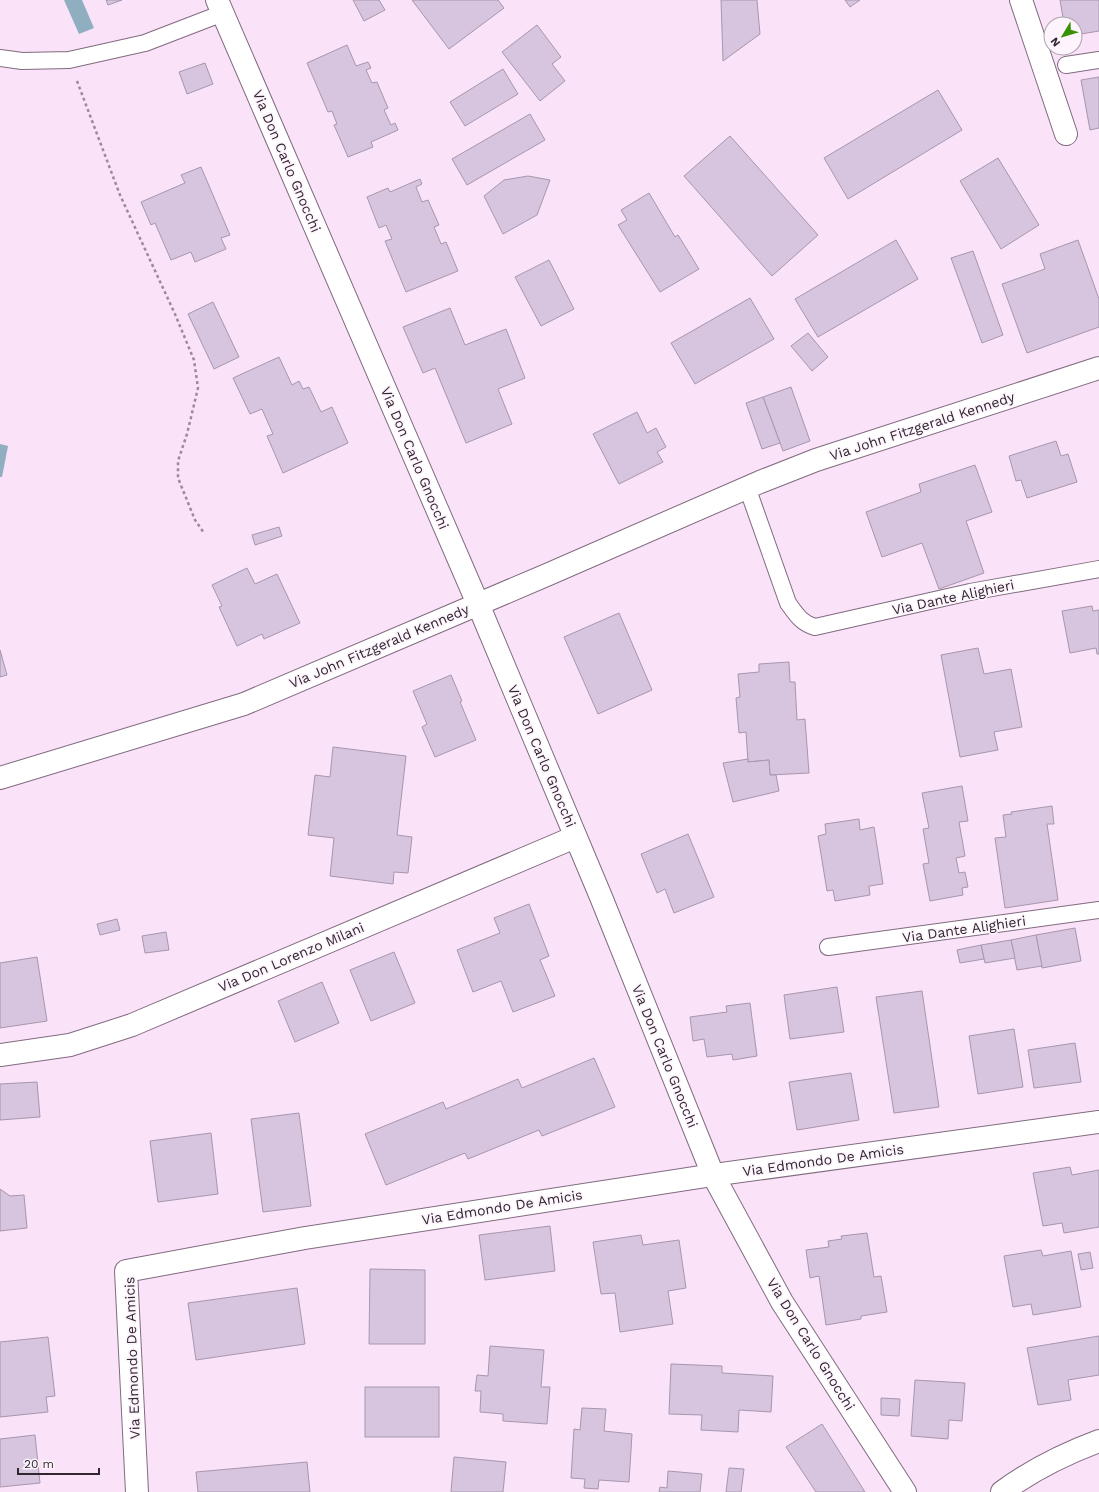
<svg xmlns="http://www.w3.org/2000/svg" width="1099" height="1492" font-family="'Work Sans',sans-serif">
<rect width="100%" height="100%" fill="#fae2f8"/>
<g fill="#8faebf">
<polygon points="64,0 82,0 94,28 79,34"/>
<polygon points="0,444 8,446 2,477 0,477"/>
</g>
<g fill="#d7c5e0" stroke="#a696ae">
<polygon points="106,0 122,0 108,5"/>
<polygon points="353,0 379,0 385,10 364,21"/>
<polygon points="412,0 498,0 504,8 449,49"/>
<polygon points="721,0 757,0 760,34 723,61"/>
<polygon points="845,0 860,0 850,7"/>
<polygon points="1060,0 1099,0 1099,31 1075,35 1075,24 1064,24"/>
<polygon points="537,25 561,57 552,64 565,81 540,101 502,52"/>
<polygon points="347,45 356,66 368,62 371,68 366,70 372,83 377,82 388,108 384,110 391,125 395,123 398,130 371,142 373,147 348,157 334,125 337,124 332,111 328,112 307,63"/>
<polygon points="205,63 213,84 187,94 179,72"/>
<polygon points="503,69 518,94 465,126 450,102"/>
<polygon points="1099,77 1099,128 1090,130 1081,80"/>
<polygon points="938,90 962,130 848,199 824,158"/>
<polygon points="530,114 545,140 467,185 452,159"/>
<polygon points="730,136 818,235 772,276 684,176"/>
<polygon points="998,158 1039,225 1001,249 960,181"/>
<polygon points="201,167 230,235 221,238 226,249 195,262 191,252 171,260 155,223 151,225 141,202 185,183 181,175"/>
<polygon points="528,176 550,180 537,215 503,234 484,196 504,180"/>
<polygon points="420,179 422,184 416,187 422,202 428,200 439,225 434,227 441,244 446,242 458,271 406,292 385,241 392,239 386,225 379,228 367,197 388,188 390,192"/>
<polygon points="649,193 675,237 678,235 699,269 660,292 618,225 627,220 621,210"/>
<polygon points="896,240 918,279 818,337 795,299"/>
<polygon points="1078,240 1099,299 1099,327 1027,353 1002,284 1045,269 1040,254"/>
<polygon points="973,251 1003,335 982,343 951,258"/>
<polygon points="549,260 574,309 541,326 515,277"/>
<polygon points="750,298 774,339 695,384 671,343"/>
<polygon points="213,302 239,357 214,369 188,314"/>
<polygon points="450,308 465,345 506,329 525,378 498,389 512,424 466,443 435,368 423,373 403,327"/>
<polygon points="808,333 828,357 812,371 791,346"/>
<polygon points="279,357 292,385 299,381 303,389 309,387 321,412 332,407 348,443 283,473 267,436 273,434 262,409 250,414 233,378"/>
<polygon points="791,387 810,441 783,451 763,397"/>
<polygon points="763,397 780,443 762,449 746,403"/>
<polygon points="637,412 647,433 656,428 666,447 657,452 663,462 619,484 593,434"/>
<polygon points="1056,441 1061,456 1068,454 1077,482 1027,498 1021,480 1016,481 1009,456"/>
<polygon points="975,465 992,512 966,521 984,573 939,589 922,543 882,557 866,512 921,492 919,484"/>
<polygon points="279,527 282,536 255,545 252,535"/>
<polygon points="247,568 255,584 277,574 300,623 264,639 262,634 237,646 219,607 222,606 212,585"/>
<polygon points="1092,606 1093,611 1099,610 1099,654 1097,654 1096,648 1070,653 1062,611"/>
<polygon points="619,613 652,690 598,714 564,637"/>
<polygon points="978,648 984,674 1011,669 1022,727 994,732 998,750 960,757 941,655"/>
<polygon points="0,650 7,675 0,677"/>
<polygon points="789,662 790,682 795,682 797,720 805,719 809,773 770,775 769,760 748,762 746,732 739,733 736,698 740,697 738,674 759,672 759,664"/>
<polygon points="451,675 462,701 460,702 476,740 435,757 422,727 427,724 413,691"/>
<polygon points="333,747 406,756 397,835 412,837 408,873 394,872 393,884 330,876 334,838 308,835 315,775 330,777"/>
<polygon points="748,759 748,762 769,760 770,775 776,775 779,791 733,802 723,763"/>
<polygon points="962,786 968,821 959,822 965,856 956,858 959,873 965,872 968,887 962,888 963,895 930,901 923,864 929,863 923,829 929,828 922,793"/>
<polygon points="1052,806 1054,824 1047,824 1058,900 1005,908 995,838 1006,837 1003,815 1012,814 1011,812"/>
<polygon points="859,819 860,830 874,827 883,884 869,886 870,895 835,901 833,890 827,891 818,836 826,834 825,824"/>
<polygon points="688,834 714,897 674,913 665,889 657,893 641,854"/>
<polygon points="529,904 549,956 540,960 555,996 513,1012 501,981 473,992 457,950 500,933 494,918"/>
<polygon points="117,919 120,930 100,935 97,924"/>
<polygon points="1075,928 1081,961 1042,968 1036,935"/>
<polygon points="166,932 169,950 145,953 142,936"/>
<polygon points="1036,935 1042,966 1017,970 1011,940"/>
<polygon points="1011,940 1015,958 985,963 981,945"/>
<polygon points="981,945 984,959 960,963 957,950"/>
<polygon points="394,952 415,1003 371,1021 350,970"/>
<polygon points="37,957 47,1021 0,1028 0,963"/>
<polygon points="322,982 339,1023 295,1042 278,1001"/>
<polygon points="837,987 844,1032 790,1039 784,995"/>
<polygon points="922,991 939,1107 894,1113 876,997"/>
<polygon points="750,1003 757,1056 733,1060 732,1054 707,1057 704,1039 693,1041 690,1017 727,1012 726,1006"/>
<polygon points="1014,1029 1023,1087 978,1094 969,1036"/>
<polygon points="1075,1043 1081,1082 1034,1088 1028,1050"/>
<polygon points="594,1058 615,1107 542,1136 539,1130 468,1159 465,1153 386,1185 365,1134 443,1102 446,1109 518,1079 522,1088"/>
<polygon points="851,1073 859,1120 797,1130 789,1082"/>
<polygon points="37,1082 40,1117 0,1120 0,1084"/>
<polygon points="299,1113 311,1206 263,1212 251,1119"/>
<polygon points="211,1133 218,1194 158,1202 150,1141"/>
<polygon points="1070,1167 1072,1175 1099,1170 1099,1227 1064,1233 1062,1223 1043,1226 1033,1173"/>
<polygon points="0,1189 10,1196 24,1195 27,1228 0,1231"/>
<polygon points="550,1226 555,1271 485,1280 479,1235"/>
<polygon points="867,1233 874,1277 881,1276 887,1312 861,1316 861,1319 826,1325 819,1276 810,1278 806,1250 829,1247 828,1241 842,1239 841,1236"/>
<polygon points="641,1235 643,1245 679,1240 686,1288 668,1291 673,1324 620,1332 615,1293 601,1294 593,1242"/>
<polygon points="1041,1250 1043,1256 1071,1251 1081,1307 1033,1315 1031,1304 1013,1307 1004,1256"/>
<polygon points="1090,1252 1093,1268 1081,1270 1078,1254"/>
<polygon points="370,1269 425,1270 425,1344 369,1344"/>
<polygon points="297,1288 305,1344 196,1360 188,1303"/>
<polygon points="1099,1336 1099,1375 1068,1380 1071,1400 1038,1405 1027,1348"/>
<polygon points="48,1337 55,1396 46,1397 48,1412 0,1417 0,1342"/>
<polygon points="490,1346 544,1350 541,1387 550,1387 547,1424 503,1421 503,1414 480,1412 481,1391 475,1391 477,1375 488,1376"/>
<polygon points="671,1364 722,1366 722,1373 773,1376 771,1412 739,1410 738,1432 701,1430 702,1415 669,1414"/>
<polygon points="915,1380 965,1383 962,1421 949,1420 948,1439 911,1436"/>
<rect x="365" y="1387" width="74" height="50"/>
<polygon points="881,1398 900,1399 899,1416 881,1415"/>
<polygon points="582,1408 606,1409 604,1431 632,1434 629,1482 599,1480 598,1489 584,1488 585,1479 571,1478 574,1429 580,1430"/>
<polygon points="822,1424 865,1492 816,1492 786,1447"/>
<polygon points="35,1435 40,1483 0,1487 0,1439"/>
<polygon points="454,1457 506,1462 503,1492 451,1492"/>
<polygon points="307,1462 310,1492 198,1492 196,1472"/>
<polygon points="729,1468 744,1469 741,1492 726,1492"/>
<polygon points="668,1471 702,1474 700,1492 659,1492 660,1487 667,1488"/>
</g>
<g fill="none" stroke-linecap="round" stroke-linejoin="round">
<g stroke="#816b7f" stroke-width="18">
<g id="lane">
<polyline points="0,58 22,61 69,60 145,43 223,13"/>
<polyline points="1066,65 1099,60"/>
<path d="M 747,487 L 788,603 C 796,614 801,623 815,627 L 970,592 L 1099,569"/>
<polyline points="828,947 1099,910"/>
</g>
</g>
<g stroke="#816b7f" stroke-width="24">
<g id="street">
<polyline points="217,0 478,604 601,897 713,1175 782,1302 905,1492"/>
<polyline points="1021,0 1066,134"/>
<polyline points="0,778 244,704 549,574 760,482 816,460 1099,368"/>
<polyline points="0,1055 70,1045 132,1025 575,837"/>
<polyline points="137,1492 126,1271 305,1238 713,1175 1099,1122"/>
<path d="M 1002,1492 C 1032,1470 1064,1454 1099,1441"/>
</g>
</g>
<polyline stroke="#9b8a99" stroke-width="2.5" stroke-dasharray="3 3" stroke-linecap="butt" points="77,81 120,195 175,314 194,360 198,388 187,434 178,461 178,478 195,520 204,533"/>
<use href="#lane" stroke="#fff" stroke-width="16"/>
<use href="#street" stroke="#fff" stroke-width="22"/>
</g>
<g text-anchor="middle" dominant-baseline="central" stroke-width="3.5" stroke-linejoin="round" paint-order="stroke">
<g font-size="14" fill="#2f262e" stroke="#fef4fd">
<text transform="translate(287 161) rotate(67)">Via Don Carlo Gnocchi</text>
<text transform="translate(922 426) rotate(-18)">Via John Fitzgerald Kennedy</text>
<text transform="translate(415 458) rotate(67)">Via Don Carlo Gnocchi</text>
<text transform="translate(953 597) rotate(-12)">Via Dante Alighieri</text>
<text transform="translate(379 646) rotate(-23)">Via John Fitzgerald Kennedy</text>
<text transform="translate(542 756) rotate(67)">Via Don Carlo Gnocchi</text>
<text transform="translate(964 929) rotate(-8)">Via Dante Alighieri</text>
<text transform="translate(291 957) rotate(-23)">Via Don Lorenzo Milani</text>
<text transform="translate(665 1056) rotate(68)">Via Don Carlo Gnocchi</text>
<text transform="translate(823 1160) rotate(-8)">Via Edmondo De Amicis</text>
<text transform="translate(502 1207) rotate(-9)">Via Edmondo De Amicis</text>
<text transform="translate(811 1344) rotate(58)">Via Don Carlo Gnocchi</text>
<text transform="translate(132 1358) rotate(-92)">Via Edmondo De Amicis</text>
</g>
</g>
<g transform="translate(1063 36) rotate(232)"><circle r="19" fill="#fef4fd" stroke="#aba2aa"/>
<path d="M0-3L7 15L0 10L-7 15Z" fill="#389204"/>
<text y="-6" font-size="11" font-weight="bold" text-anchor="middle" fill="#2f262e">N</text>
</g>
<path d="M18 1468v6h81v-6" fill="none" stroke="#2f262e" stroke-width="2"/>
<text x="24" y="1468" font-size="12" fill="#2f262e" stroke="#fef4fd" stroke-width="3" paint-order="stroke">20 m</text>
</svg>
